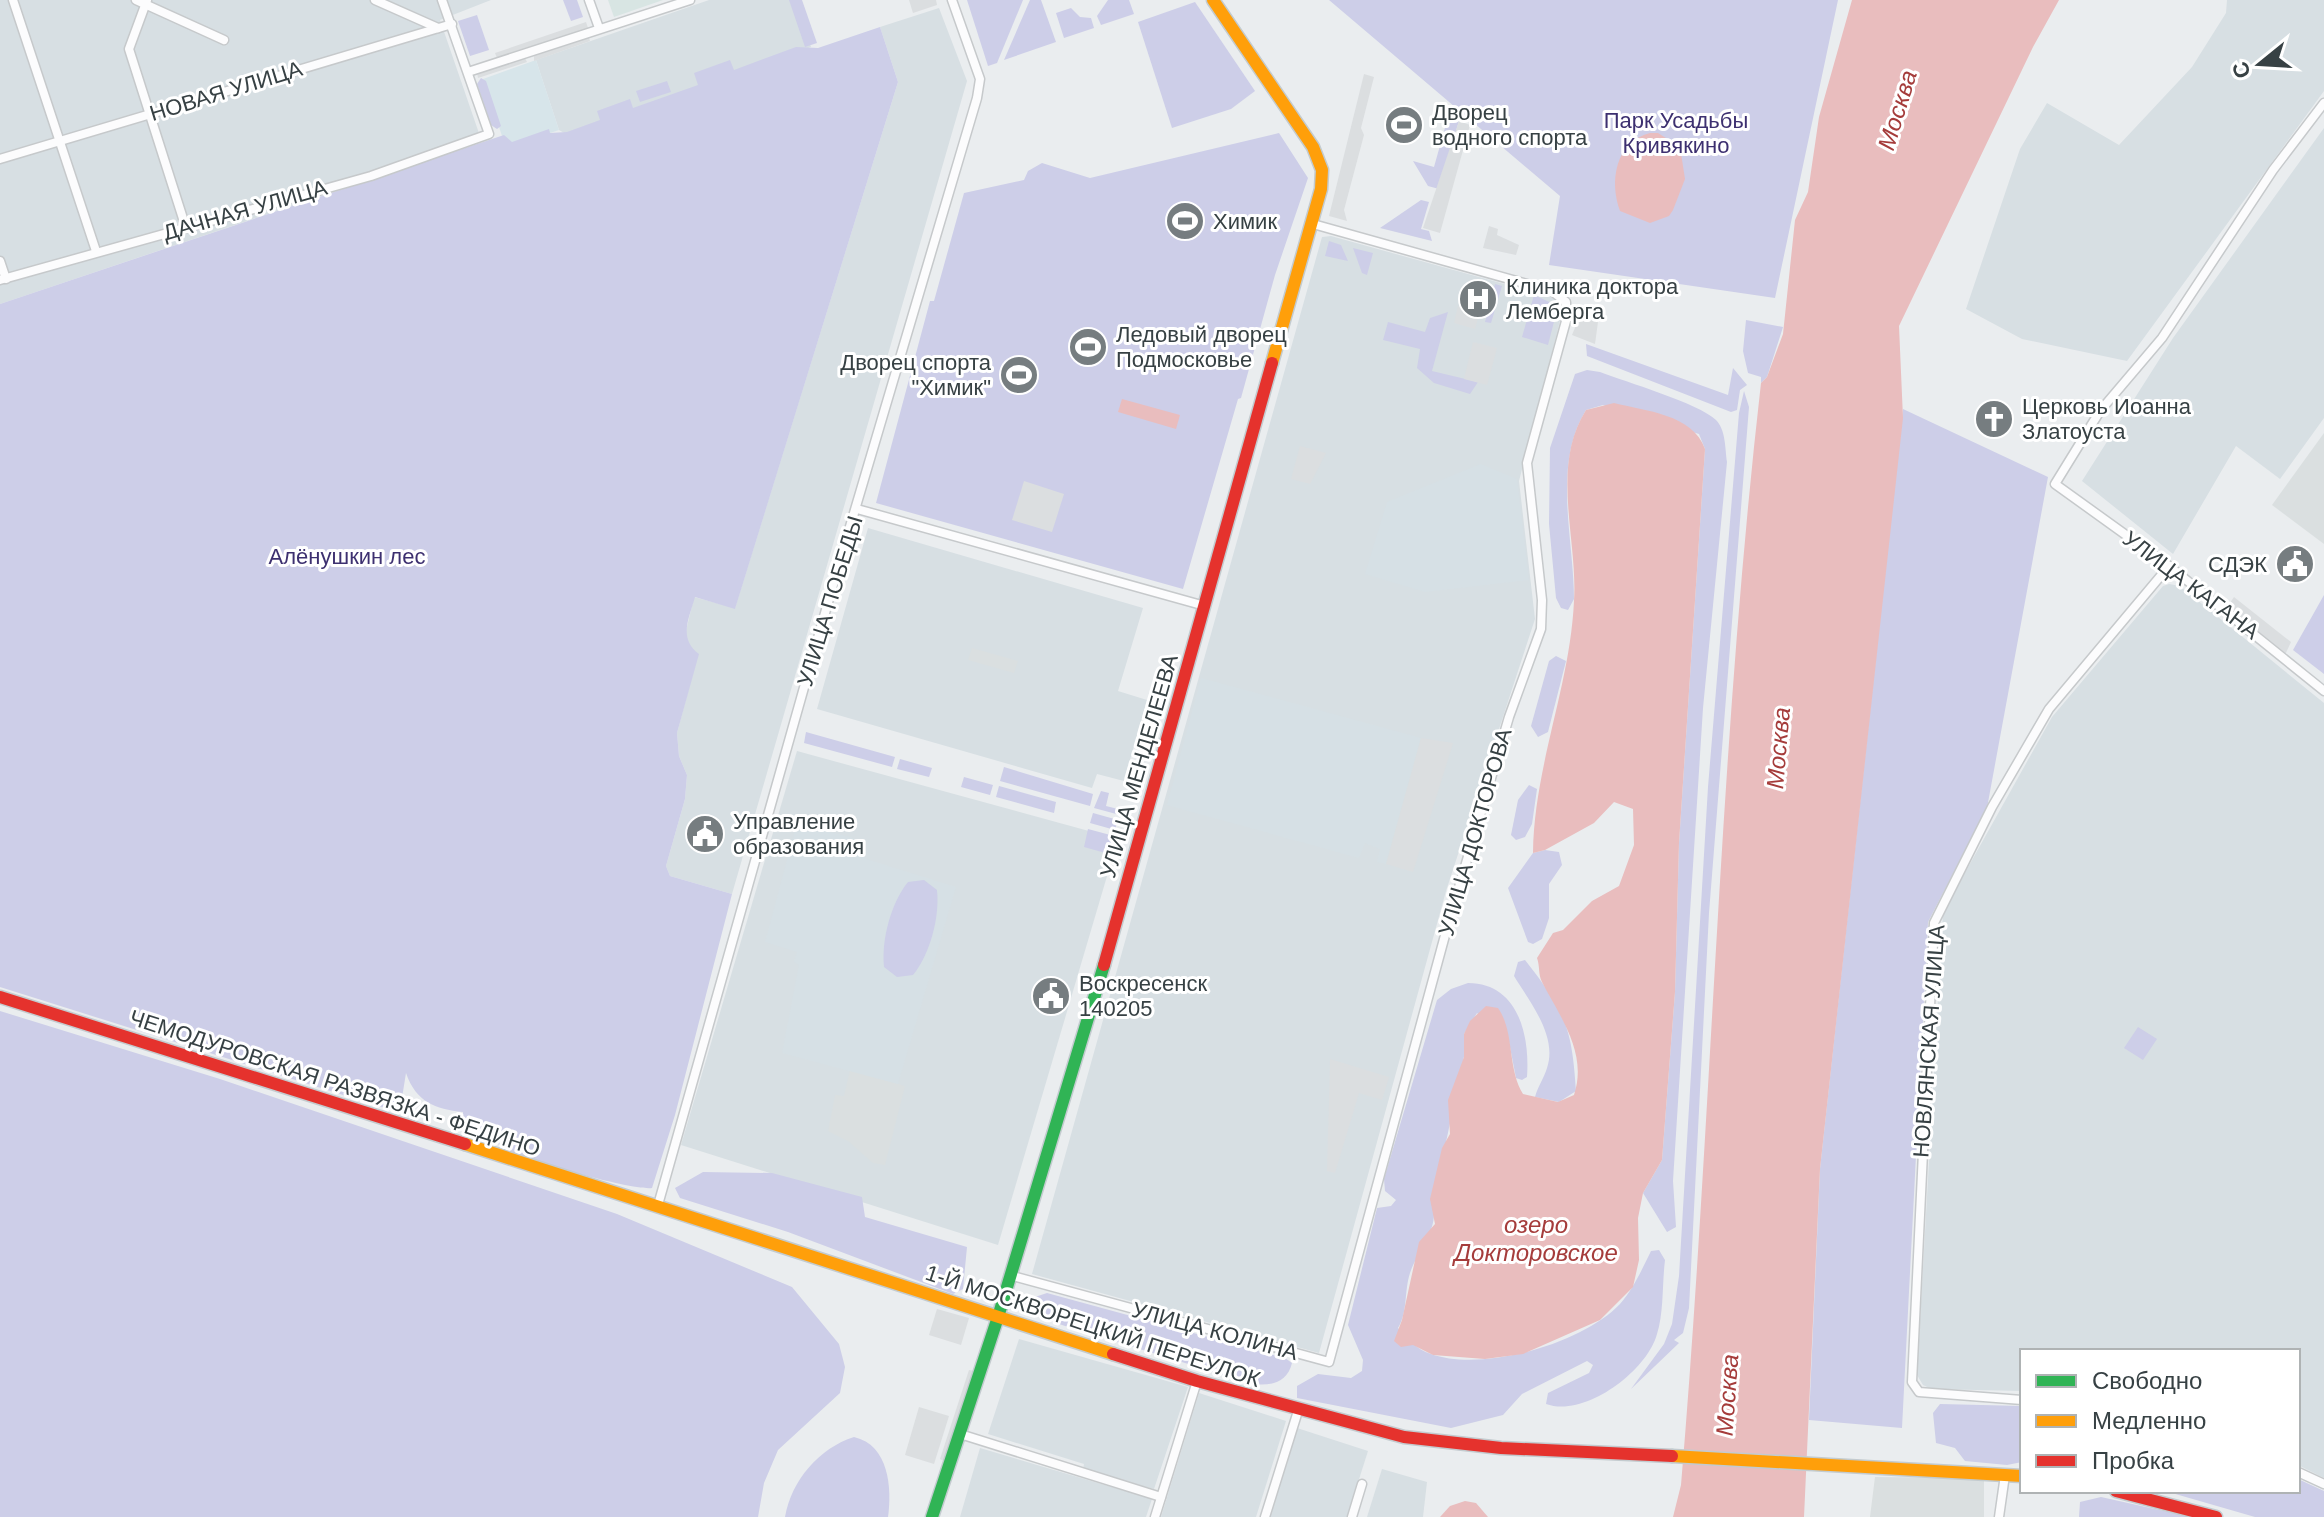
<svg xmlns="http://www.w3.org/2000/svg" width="2324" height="1517" font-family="Helvetica,sans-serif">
<rect width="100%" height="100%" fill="#eaedef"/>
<g fill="#d7dfe3">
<polygon points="0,0 491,0 440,20 482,142 0,304"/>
<polygon points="709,0 795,0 811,47 566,134 559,130 536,60"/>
<polygon points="2227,0 2324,0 2324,91 2127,361 2022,339 1966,309 2020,149 2047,103 2119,145 2192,67 2226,13"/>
<polygon points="939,8 967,81 732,894 670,876 666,866 685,799 687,775 679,756 677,733 698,654 689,647 685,635 694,597 735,608 898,82 880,27"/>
<polygon points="2324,128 2324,418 2280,479 2236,446 2173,554 2082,481 2173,338"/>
<polygon points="1331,236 1558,299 1562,313 1519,481 1535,619 1446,891 1319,1353 1032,1274 1322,237"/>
<polygon points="868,528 1143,608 1118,691 1147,700 1124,781 1097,774 1092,788 817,709"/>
<polygon points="2169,584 2180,586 2324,703 2324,1478 2298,1465 2298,1351 2022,1351 2022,1391 1931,1389 1923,1385 1917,1375 1943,912 2052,717 2163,586"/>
<polygon points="797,751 1118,839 998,1245 681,1145"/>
<polygon points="1019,1339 1188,1387 1154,1489 1083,1469 1084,1464 988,1434"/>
<polygon points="1199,1393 1286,1421 1256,1517 1161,1517"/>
<polygon points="1297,1428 1368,1451 1347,1517 1270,1517"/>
<polygon points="980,1448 1152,1499 1146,1517 960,1517"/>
<polygon points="1382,1469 1427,1482 1423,1517 1367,1517"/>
</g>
<polygon fill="#d7e5ea" points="536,60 559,130 512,146 502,136 483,79"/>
<g fill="#dadfe0">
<polygon points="2324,433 2324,544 2272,505"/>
<polygon points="972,648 1018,661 1014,673 968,660"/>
<polygon points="850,1070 905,1086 885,1165 873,1163 848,1141 828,1131 835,1095 844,1096"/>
<polygon points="1875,1477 1984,1478 1984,1517 1870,1517"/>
</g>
<g fill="#d6e0e5">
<polygon points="1481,464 1517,479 1529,580 1425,592 1365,574 1387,502"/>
<polygon points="1201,678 1421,738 1386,864 1377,862 1380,849 1365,843 1359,858 1167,805"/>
<polygon points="797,823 853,838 866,859 956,887 898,1084 782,1053 799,965 794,962 797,952 765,942"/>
</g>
<polygon fill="#d8e5e3" points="608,0 663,0 614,17"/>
<g fill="#cdcee8">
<polygon points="563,0 577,0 583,17 571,21"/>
<polygon points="789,0 802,0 817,43 805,47"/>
<polygon points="967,0 1023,0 997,63 988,66"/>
<polygon points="1030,0 1041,0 1056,42 1004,60"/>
<polygon points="1108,0 1129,0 1134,14 1101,25 1097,16"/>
<polygon points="1329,0 1838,0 1775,298 1549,265 1560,196"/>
<polygon points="1195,2 1255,91 1231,109 1172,128 1138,22"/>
<polygon points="1071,8 1080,17 1091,18 1094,28 1064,38 1056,13"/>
<polygon points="477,15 489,50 470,56 458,21"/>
<path d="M 880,27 L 898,82 L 735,609 L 695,597 C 689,619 678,638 699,654 L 677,733 L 679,756 L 687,775 L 685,799 L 666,866 L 670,876 L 732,894 L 675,1115 L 652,1188 C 633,1191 521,1159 503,1147 C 489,1139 475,1129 463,1118 L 463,1112 C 435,1109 416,1102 406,1073 L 401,1104 L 391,1110 L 0,987 L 0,304 L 504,135 L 512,142 L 549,129 L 550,133 L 567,132 L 600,120 L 597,111 L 630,99 L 633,108 L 698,85 L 694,73 L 730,60 L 734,70 L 796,47 L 818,48 Z"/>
<polygon points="481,78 486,81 501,126 497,129 491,125 477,84"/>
<polygon points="667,81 671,92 640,102 636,91"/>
<polygon points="1448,117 1459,121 1439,189 1428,186 1413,161 1434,167"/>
<polygon points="1279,133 1308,178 1275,275 1241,398 1238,399 1183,589 876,503 930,301 934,301 964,193 1024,180 1028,171 1042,163 1090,178"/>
<polygon points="1421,200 1429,202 1421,229 1429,231 1432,241 1380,228"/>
<polygon points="1329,241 1341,245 1348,261 1325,256"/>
<polygon points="1353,248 1373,253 1367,275 1362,273"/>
<polygon points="1495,284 1502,286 1491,323 1485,322"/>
<polygon points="1534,295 1558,306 1548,345 1522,337"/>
<polygon points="1448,312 1432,371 1478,382 1470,394 1434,383 1417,368 1420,349 1383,340 1388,322 1425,332 1430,318"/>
<polygon points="1746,320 1783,327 1767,377 1761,383 1761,377 1748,373 1743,351"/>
<polygon points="1586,344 1728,395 1733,368 1747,385 1740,390 1737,410 1731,412 1587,356"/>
<path d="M 1587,370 L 1600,372 C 1626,382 1698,403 1716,420 C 1726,430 1725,449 1727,462 L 1703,708 L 1673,1181 L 1676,1227 L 1667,1232 L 1643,1193 L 1662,1160 L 1675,992 L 1679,843 L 1705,449 L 1699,434 L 1603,405 L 1586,410 C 1552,465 1574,539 1574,599 L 1568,610 L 1561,608 L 1556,598 L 1549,524 L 1550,448 L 1575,374 Z"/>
<polygon points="1744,391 1749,407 1709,913 1689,1308 1683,1333 1674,1340 1679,1343 1631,1389 1664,1344 1672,1324 1679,1276 1708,787 1739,413"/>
<polygon points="1903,409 2048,477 1987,808 1928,922 1902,1428 1809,1420 1820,1169"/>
<polygon points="2324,595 2324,674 2293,650"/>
<polygon points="1556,656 1566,661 1548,732 1538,737 1531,726 1549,661"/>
<polygon points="806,732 895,757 892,767 804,743"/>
<polygon points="900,759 932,768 929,777 897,769"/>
<polygon points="1004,767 1093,794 1090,806 1000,781"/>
<polygon points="964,777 993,785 990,795 961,787"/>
<polygon points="1529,785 1537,789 1532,824 1525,837 1516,840 1511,835 1518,800"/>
<polygon points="999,786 1056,802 1054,813 996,797"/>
<polygon points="1101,791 1109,793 1106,806 1122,810 1120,815 1094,808"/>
<polygon points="1093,813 1118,820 1115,830 1090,823"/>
<polygon points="1088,829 1114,836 1109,854 1084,847"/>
<polygon points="1545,850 1559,852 1562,865 1549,884 1549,918 1542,939 1533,944 1528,942 1508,888 1533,853"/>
<path d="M 924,880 L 937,890 C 940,917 930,954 913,975 L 897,977 L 884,967 C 881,940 891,903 908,882 Z"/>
<path d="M 1525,960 C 1565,1011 1572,1027 1576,1091 L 1559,1102 L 1535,1097 C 1538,1086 1544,1078 1547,1068 C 1558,1036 1529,1001 1514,976 L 1518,962 Z"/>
<path d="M 1468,983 C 1518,983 1530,1035 1527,1077 L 1522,1080 L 1516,1078 L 1509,1042 L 1477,1013 L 1464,1034 L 1466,1047 L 1433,1204 C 1439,1230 1418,1249 1410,1273 C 1404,1291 1408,1312 1398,1328 C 1408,1339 1416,1349 1431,1354 C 1483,1373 1583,1343 1620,1304 C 1634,1288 1642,1269 1651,1251 L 1659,1250 L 1665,1260 C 1662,1284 1664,1312 1657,1334 C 1647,1371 1585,1418 1546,1404 L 1548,1393 L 1589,1373 L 1593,1365 L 1587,1361 L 1522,1394 L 1503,1415 L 1451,1428 L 1297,1398 L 1297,1386 L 1318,1374 L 1351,1378 L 1362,1371 L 1363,1360 L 1348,1325 L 1377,1208 L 1391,1206 L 1396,1200 L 1385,1191 L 1384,1179 L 1437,1000 L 1451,989 Z"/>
<polygon points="0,1011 220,1079 617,1214 792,1287 839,1344 845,1367 840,1393 778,1450 764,1483 758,1517 0,1517"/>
<polygon points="2138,1027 2157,1039 2143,1060 2124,1048"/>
<polygon points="703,1172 772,1173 862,1197 865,1217 967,1247 963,1289 953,1294 788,1232 680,1198 675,1188"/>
<path d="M 1047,1293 L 1285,1358 L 1292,1363 C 1287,1383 1271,1386 1253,1384 L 1062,1325 L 1038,1316 L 1030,1309 L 1032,1298 Z"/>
<polygon points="1940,1404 2022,1406 2022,1462 2007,1465 1965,1461 1955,1448 1936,1443 1933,1413"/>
<path d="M 854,1437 C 889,1445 892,1488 888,1517 L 785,1517 C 791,1481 819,1448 854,1437 Z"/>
<polygon points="2298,1479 2324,1491 2324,1517 2255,1517 2165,1491 2298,1491"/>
<polygon points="2101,1497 2191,1517 2079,1517 2080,1502"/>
</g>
<g fill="#dbdee0">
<polygon points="909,0 936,0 937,5 913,13"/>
<polygon points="586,22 588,28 497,58 495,53"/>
<polygon points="588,34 590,41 534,61 534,53"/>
<polygon points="524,56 527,62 478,78 477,73"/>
<polygon points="1364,74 1374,77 1361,128 1364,135 1344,210 1347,221 1329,216"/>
<polygon points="1459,121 1470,125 1440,233 1423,228"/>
<polygon points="1489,226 1498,229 1497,235 1519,245 1516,255 1483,248"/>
<polygon points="1458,306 1480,311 1475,329 1454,323"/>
<polygon points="1584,306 1600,307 1595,344 1572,335"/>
<polygon points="1473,342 1497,348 1487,385 1464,379"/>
<polygon points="1300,446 1326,453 1310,484 1291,479"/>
<polygon points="1024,481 1064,494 1052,532 1012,520"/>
<polygon points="2234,597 2291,642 2284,657 2225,610"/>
<polygon points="1421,738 1453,743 1413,872 1386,864"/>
<polygon points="1330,1059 1389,1077 1382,1100 1359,1093 1335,1173 1327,1171"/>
<polygon points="937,1309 969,1318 961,1345 929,1335"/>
<polygon points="969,1370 975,1371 946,1462 940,1459"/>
<polygon points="919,1407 949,1416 934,1464 905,1455"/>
</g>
<g fill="#e9bdbe">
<path d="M 1852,0 L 2059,0 L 2033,47 L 1899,326 L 1903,418 L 1820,1169 L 1804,1517 L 1673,1517 L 1681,1485 C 1712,1118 1719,749 1761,383 L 1767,377 L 1783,334 L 1795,220 L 1808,192 L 1819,117 Z"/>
<path d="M 1650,133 L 1658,133 L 1680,147 L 1685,179 L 1673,210 L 1669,216 L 1650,223 L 1620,211 C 1609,182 1615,142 1650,133 Z"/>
<polygon points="1122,399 1180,415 1176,429 1118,412"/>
<path d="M 1614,403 C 1645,411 1693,414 1705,449 L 1679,843 L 1675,992 L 1662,1160 L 1643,1193 L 1638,1218 L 1639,1260 L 1633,1287 L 1600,1320 L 1523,1354 L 1485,1359 L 1433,1355 L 1413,1345 L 1401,1347 L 1394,1341 L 1402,1320 L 1419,1242 L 1435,1224 L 1430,1199 L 1442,1148 L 1450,1134 L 1448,1100 L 1464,1057 L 1464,1034 L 1470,1021 L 1486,1006 L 1498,1008 C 1515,1032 1507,1068 1523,1094 L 1558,1102 L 1574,1095 C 1588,1053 1560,1017 1542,982 C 1538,974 1540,966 1537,958 L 1553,933 L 1563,930 L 1592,901 L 1619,886 L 1634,845 L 1633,809 L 1614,802 L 1594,823 L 1545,850 L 1533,853 C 1534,766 1570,687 1574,601 C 1578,539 1550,467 1586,410 Z"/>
<polygon points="1465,1501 1476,1503 1488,1517 1440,1517 1450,1506"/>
</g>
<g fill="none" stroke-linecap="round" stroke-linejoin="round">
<g stroke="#c6c9cb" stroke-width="11">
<g id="street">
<polyline points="13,0 96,251"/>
<polyline points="136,0 224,40"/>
<polyline points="147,0 129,49 186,228"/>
<polyline points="375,0 438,28"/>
<polyline points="589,0 599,28"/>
<polyline points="468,72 690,0"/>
<polyline points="2324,103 2273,170 2162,338 2100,411 2055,484 2169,566 2324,691"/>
<polyline points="0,159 452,24"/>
<polyline points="0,261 6,279"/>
<polyline points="0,280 371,176 489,134 442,0"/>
<polyline points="857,509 1205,606"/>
<polyline points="658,1205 838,567 977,98 980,79 952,0"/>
<polyline points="1009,1275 1329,1362 1447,928 1509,717 1541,629 1542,600 1527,463 1566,321 1566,302 1552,291 1313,224"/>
<polyline points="2022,1400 1919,1392 1912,1382 1934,923 1992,807 2049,709 2169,566"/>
<polyline points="960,1434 1161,1497"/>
<polyline points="2298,1472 2324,1484"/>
<polyline points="1155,1517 1197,1381"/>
<polyline points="1265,1517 1298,1411"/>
<polyline points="1352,1517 1362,1484"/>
<polyline points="1999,1517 2005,1475"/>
</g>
</g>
<g stroke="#c3cbcf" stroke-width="15">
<polyline id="fast" points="932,1517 998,1317 1104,965"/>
</g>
<g stroke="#c3cbcf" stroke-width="15">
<g id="slow">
<polyline points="1213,0 1313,147 1322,170 1321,189 1272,363"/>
<polyline points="465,1144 1113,1354"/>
<polyline points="1672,1456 2022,1476"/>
</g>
</g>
<g stroke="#c3cbcf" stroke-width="15">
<g id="jam">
<polyline points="1104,965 1272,363"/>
<polyline points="0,997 465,1144"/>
<polyline points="1113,1354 1197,1381 1404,1437 1501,1448 1672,1456"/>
<polyline points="2116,1491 2216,1517"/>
</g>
</g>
<use href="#street" stroke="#fcfcfd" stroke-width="8"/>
<use href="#fast" stroke="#30b455" stroke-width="12"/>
<use href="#slow" stroke="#ff9f0a" stroke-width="12"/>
<use href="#jam" stroke="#e5322d" stroke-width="12"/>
</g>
<defs>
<g id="stadium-disc" transform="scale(2)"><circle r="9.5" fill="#767d80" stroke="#fff"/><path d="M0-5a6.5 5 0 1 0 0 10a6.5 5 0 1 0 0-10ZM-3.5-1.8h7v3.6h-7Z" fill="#fff"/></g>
<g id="hospital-disc" transform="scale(2)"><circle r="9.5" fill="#767d80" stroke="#fff"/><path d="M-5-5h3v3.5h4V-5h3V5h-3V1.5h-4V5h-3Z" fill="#fff"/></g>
<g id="church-disc" transform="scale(2)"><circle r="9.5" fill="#767d80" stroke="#fff"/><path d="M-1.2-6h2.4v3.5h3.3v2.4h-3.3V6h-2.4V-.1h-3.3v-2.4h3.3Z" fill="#fff"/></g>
<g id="civic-disc" transform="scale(2)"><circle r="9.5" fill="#767d80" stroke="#fff"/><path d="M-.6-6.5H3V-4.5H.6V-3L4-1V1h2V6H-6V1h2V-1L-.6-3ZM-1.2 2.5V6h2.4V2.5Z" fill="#fff"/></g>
</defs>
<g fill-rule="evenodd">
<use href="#stadium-disc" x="1404" y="125"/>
<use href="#stadium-disc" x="1185" y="221"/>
<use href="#hospital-disc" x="1478" y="299"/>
<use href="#stadium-disc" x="1088" y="347"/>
<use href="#stadium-disc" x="1019" y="375"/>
<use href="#church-disc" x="1994" y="419"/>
<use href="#civic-disc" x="2295" y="564"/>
<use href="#civic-disc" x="705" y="834"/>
<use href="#civic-disc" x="1051" y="996"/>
</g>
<g text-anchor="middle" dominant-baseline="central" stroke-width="6" stroke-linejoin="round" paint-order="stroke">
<g font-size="22" fill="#374144" stroke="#fff">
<text transform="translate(226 91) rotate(-17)">НОВАЯ УЛИЦА</text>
<text transform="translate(245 210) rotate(-16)">ДАЧНАЯ УЛИЦА</text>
<text transform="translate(2191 585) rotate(37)">УЛИЦА КАГАНА</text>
<text transform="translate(830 601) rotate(-73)">УЛИЦА ПОБЕДЫ</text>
<text transform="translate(1139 766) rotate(-74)">УЛИЦА МЕНДЕЛЕЕВА</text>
<text transform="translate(1475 832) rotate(-74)">УЛИЦА ДОКТОРОВА</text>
<text transform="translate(1929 1041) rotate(-86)">НОВЛЯНСКАЯ УЛИЦА</text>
<text transform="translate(335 1083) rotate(18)">ЧЕМОДУРОВСКАЯ РАЗВЯЗКА - ФЕДИНО</text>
<text transform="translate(1093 1326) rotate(18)">1-Й МОСКВОРЕЦКИЙ ПЕРЕУЛОК</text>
<text transform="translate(1215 1331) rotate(15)">УЛИЦА КОЛИНА</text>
</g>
<g font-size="22" fill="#374144" stroke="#fff" text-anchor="start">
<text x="1432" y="112">Дворец<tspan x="1432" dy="25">водного спорта</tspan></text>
<text x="1213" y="221">Химик</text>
<text x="1506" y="286">Клиника доктора<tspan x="1506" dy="25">Лемберга</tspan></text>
<text x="1116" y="334">Ледовый дворец<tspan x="1116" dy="25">Подмосковье</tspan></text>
<text x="991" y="362" text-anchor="end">Дворец спорта<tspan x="991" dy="25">"Химик"</tspan></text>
<text x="2022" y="406">Церковь Иоанна<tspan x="2022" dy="25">Златоуста</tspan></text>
<text x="2267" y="564" text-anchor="end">СДЭК</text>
<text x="733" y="821">Управление<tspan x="733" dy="25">образования</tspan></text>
<text x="1079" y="983">Воскресенск<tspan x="1079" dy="25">140205</tspan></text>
</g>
<g font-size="22" fill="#3d3070" stroke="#fff">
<text x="1676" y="120">Парк Усадьбы<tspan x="1676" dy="25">Кривякино</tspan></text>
<text x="347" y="556">Алёнушкин лес</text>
</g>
<g font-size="24" font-style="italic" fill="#a53c3b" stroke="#fff">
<text transform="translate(1897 110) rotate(-73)">Москва</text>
<text transform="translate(1778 748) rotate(-85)">Москва</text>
<text x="1536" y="1224">озеро<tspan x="1536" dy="28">Докторовское</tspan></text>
<text transform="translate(1727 1395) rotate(-86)">Москва</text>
</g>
</g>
<rect x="2020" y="1349" width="280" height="144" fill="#ffffff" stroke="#afb3b4" stroke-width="2"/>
<rect x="2036" y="1375" width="40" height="12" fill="#30b455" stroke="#afb3b4" stroke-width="2"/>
<text x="2092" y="1389" font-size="24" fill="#374144">Свободно</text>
<rect x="2036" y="1415" width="40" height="12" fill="#ff9f0a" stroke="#afb3b4" stroke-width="2"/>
<text x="2092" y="1429" font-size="24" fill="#374144">Медленно</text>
<rect x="2036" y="1455" width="40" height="12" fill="#e5322d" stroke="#afb3b4" stroke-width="2"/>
<text x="2092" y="1469" font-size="24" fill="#374144">Пробка</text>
<g transform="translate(2260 64) rotate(252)" stroke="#ffffff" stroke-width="6" paint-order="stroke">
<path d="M0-6L14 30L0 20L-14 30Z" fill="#374144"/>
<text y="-12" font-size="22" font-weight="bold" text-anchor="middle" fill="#374144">С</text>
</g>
</svg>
